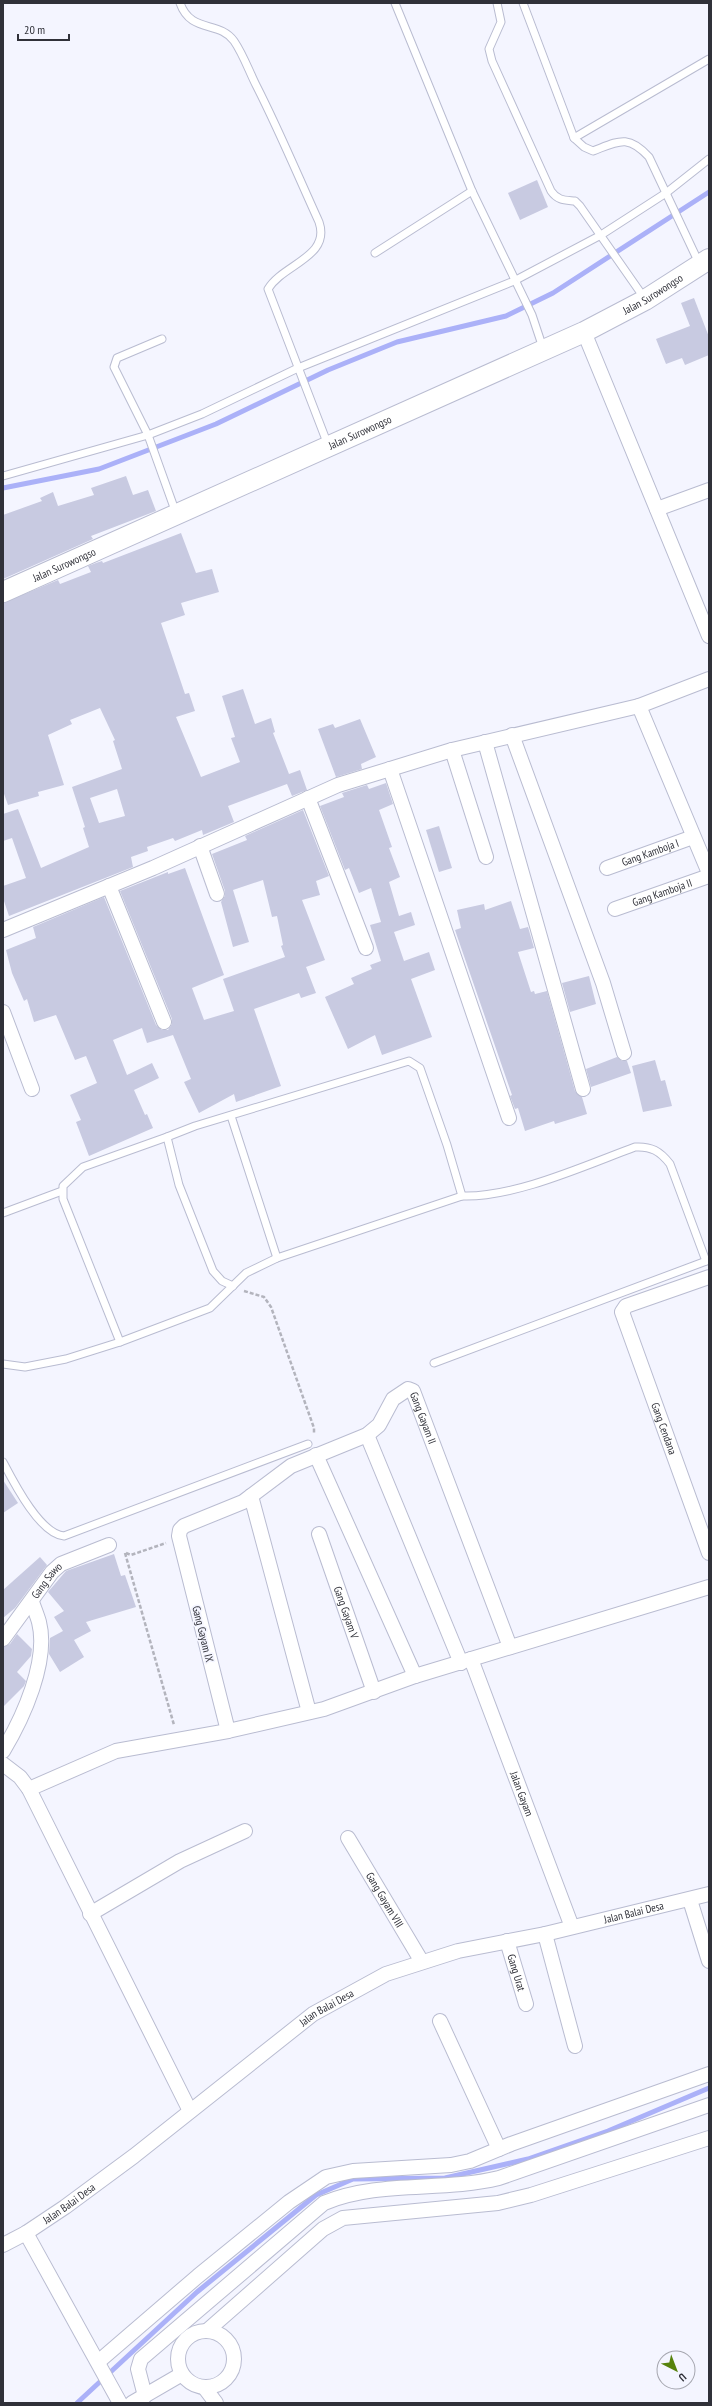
<svg xmlns="http://www.w3.org/2000/svg" width="712" height="2406" font-family="'PT Sans Narrow',sans-serif">
<rect width="100%" height="100%" fill="#f4f5ff"/>
<g fill="none" stroke-linecap="round" stroke-linejoin="round">
<g stroke="#abb1f8" stroke-width="5">
<polyline points="3,488 99,469 216,424 328,370 397,342 506,316 553,293 709,192"/>
<polyline points="77,2403 197,2292 316,2195 353,2179 445,2178 528,2159 608,2131 709,2088"/>
</g>
</g>
<g fill="#c8cae1" fill-rule="evenodd">
<polygon points="537,180 548,207 520,220 508,193"/>
<polygon points="694,298 709,337 709,355 685,365 682,358 666,364 656,339 690,326 681,303"/>
<polygon points="126,476 133,495 148,490 156,511 91,536 93,539 3,579 3,515 42,501 40,498 53,492 58,506 94,495 91,488"/>
<path d="M 181,533 L 196,573 L 212,569 L 219,592 L 181,603 L 185,615 L 161,623 L 185,694 L 189,693 L 195,711 L 176,717 L 201,777 L 240,762 L 231,738 L 235,737 L 222,696 L 243,689 L 255,724 L 271,718 L 275,732 L 273,733 L 289,774 L 300,770 L 307,790 L 292,796 L 287,784 L 228,806 L 234,822 L 203,835 L 202,830 L 175,841 L 173,838 L 147,847 L 148,851 L 131,857 L 133,867 L 9,916 L 3,898 L 3,886 L 26,878 L 12,838 L 3,841 L 3,814 L 18,809 L 41,868 L 89,847 L 83,828 L 85,827 L 72,787 L 122,769 L 113,741 L 115,740 L 100,708 L 70,720 L 72,724 L 48,735 L 64,785 L 38,792 L 39,796 L 8,805 L 3,791 L 3,603 L 58,580 L 60,584 L 91,572 L 88,566 L 96,563 L 102,561 L 103,563 ZM 117,789 L 125,816 L 99,823 L 90,798 Z"/>
<polygon points="360,719 376,757 361,764 362,769 336,777 318,729 333,724 335,728"/>
<polygon points="386,783 393,804 379,810 392,847 389,848 400,877 389,882 399,916 411,912 415,925 394,932 404,961 429,952 435,970 411,979 432,1037 382,1055 375,1035 348,1049 325,997 354,984 351,978 372,969 370,965 381,961 370,925 381,922 371,888 359,893 349,868 345,870 320,806 344,797 342,793 367,785 369,789"/>
<polygon points="303,810 329,876 316,881 320,895 302,900 325,960 306,967 316,993 301,998 299,993 254,1009 281,1086 236,1102 234,1094 199,1113 184,1082 191,1079 173,1035 147,1043 142,1028 113,1040 127,1075 152,1063 159,1078 134,1090 145,1115 147,1114 153,1128 89,1156 76,1122 81,1120 70,1095 97,1083 86,1056 75,1060 56,1015 34,1022 27,999 24,1001 12,973 6,950 36,938 33,927 104,897 156,1025 162,1030 168,1030 172,1024 172,1019 120,891 168,872 168,874 185,868 224,975 192,988 204,1020 234,1011 223,979 285,957 281,946 283,945 277,916 272,917 263,880 233,890 249,942 233,947 221,902 225,896 225,891 212,854 247,840 245,836"/>
<polygon points="439,826 452,868 439,872 426,830"/>
<polygon points="511,901 520,929 528,927 534,948 518,952 531,992 534,991 535,994 547,991 575,1091 582,1097 587,1114 555,1124 554,1121 525,1131 518,1108 515,1109 510,1096 512,1095 455,930 461,928 457,910 484,904 485,910"/>
<polygon points="589,976 596,1004 570,1012 562,983"/>
<polygon points="617,1057 622,1061 627,1061 631,1073 591,1087 586,1069"/>
<polygon points="655,1060 661,1081 665,1080 672,1106 643,1112 632,1066"/>
<polygon points="3,1480 18,1503 3,1513"/>
<polygon points="114,1554 121,1576 125,1575 136,1607 86,1622 91,1631 74,1640 84,1657 60,1672 49,1654 50,1638 63,1631 54,1617 64,1611 48,1592 66,1571"/>
<polygon points="40,1557 47,1565 15,1608 3,1618 3,1590"/>
<polygon points="17,1634 32,1649 31,1656 17,1672 26,1681 24,1686 3,1707 3,1647 10,1644"/>
</g>
<g fill="none" stroke-linecap="round" stroke-linejoin="round">
<g stroke="#b9bcd1" stroke-width="9">
<g id="lane">
<path d="M 180,3 C 191,34 219,20 234,41 C 243,54 249,71 256,85 C 279,130 298,176 319,222 C 331,257 283,264 268,289 L 328,445"/>
<polyline points="395,3 472,191 532,315 543,348"/>
<path d="M 497,3 L 501,22 L 489,49 L 492,61 L 551,191 C 558,201 565,200 575,201 L 580,206 L 645,299"/>
<path d="M 523,3 L 574,138 L 584,147 L 593,151 C 619,141 628,134 649,157 L 699,263"/>
<polyline points="574,138 709,59"/>
<polyline points="375,253 472,191"/>
<polyline points="162,339 117,358 114,367 148,435 176,513"/>
<polyline points="3,476 148,435 202,414 298,368 514,281 601,235 666,193 709,159"/>
<polyline points="231,1116 277,1258"/>
<polyline points="3,1213 62,1191"/>
<polyline points="233,1286 222,1281 213,1271 179,1185 167,1137 195,1126 409,1061 420,1068 447,1145 462,1196"/>
<polyline points="120,1342 63,1199 63,1186 83,1167 167,1137"/>
<polyline points="434,1363 709,1260"/>
<path d="M 3,1364 L 25,1367 L 66,1359 L 120,1342 L 210,1308 L 246,1273 L 277,1258 L 462,1196 C 514,1198 586,1165 635,1147 C 651,1146 660,1151 670,1164 L 706,1261"/>
<path d="M 3,1462 C 14,1483 40,1534 64,1536 L 308,1444"/>
</g>
</g>
<g stroke="#b9bcd1" stroke-width="16">
<g id="street">
<polyline points="584,332 709,636"/>
<polyline points="657,509 709,490"/>
<polyline points="639,706 709,873"/>
<polyline points="512,735 603,983 624,1053"/>
<polyline points="485,742 583,1089"/>
<polyline points="452,750 486,857"/>
<polyline points="390,769 509,1118"/>
<polyline points="308,798 366,948"/>
<polyline points="200,846 217,894"/>
<path id="s1" d="M 607,868 L 693,837"/>
<polyline points="109,886 164,1022"/>
<path id="s2" d="M 615,909 L 709,876"/>
<polyline points="3,930 153,868 338,785 452,750 639,706 709,679"/>
<polyline points="3,1012 32,1089"/>
<path id="s3" d="M 709,1277 L 626,1306 L 622,1312 L 709,1553"/>
<polyline points="367,1435 461,1663"/>
<polyline points="316,1455 415,1676"/>
<polyline points="251,1496 309,1712"/>
<path id="s4" d="M 319,1534 L 374,1692"/>
<path id="s5" d="M 3,1639 L 52,1572 L 61,1564 L 109,1545"/>
<path id="s6" d="M 471,1659 L 572,1927"/>
<path id="s7" d="M 228,1731 L 179,1536 L 180,1530 L 184,1526 L 243,1502 L 291,1466 L 367,1435 L 379,1425 L 393,1399 L 408,1389 L 413,1391 L 510,1647"/>
<path d="M 3,1751 C 23,1718 49,1661 39,1622 C 37,1615 34,1608 32,1602"/>
<polyline points="3,1764 20,1777 29,1789 190,2111"/>
<polyline points="29,1789 116,1751 228,1731 324,1709 415,1676 709,1587"/>
<path id="s8" d="M 348,1838 L 422,1962"/>
<polyline points="690,1900 709,1961"/>
<polyline points="90,1914 180,1861 245,1831"/>
<polyline points="545,1934 575,2046"/>
<path id="s9" d="M 507,1941 L 526,2004"/>
<polyline points="440,2021 499,2149"/>
<polyline points="26,2233 120,2403"/>
<path id="s10" d="M 3,2245 L 26,2233 L 65,2207 L 134,2156 L 313,2014 L 386,1974 L 458,1951 L 545,1934 L 709,1894"/>
<polyline points="208,2330 323,2229 343,2218 498,2203 531,2195 709,2138"/>
<circle cx="206" cy="2359" r="28"/>
<polyline points="98,2362 198,2276 289,2202 326,2177 353,2171 451,2165 470,2161 511,2144 709,2074"/>
<polyline points="204,2387 216,2403"/>
<path d="M 145,2396 L 138,2369 L 141,2359 L 324,2203 C 379,2180 442,2192 499,2178 L 709,2105"/>
<polyline points="132,2403 182,2374"/>
</g>
</g>
<g stroke="#b9bcd1" stroke-width="22">
<g id="secondary">
<path id="s11" d="M 3,592 L 584,332 L 645,300 L 709,259"/>
</g>
</g>
<g stroke="#b3b4bd" stroke-width="2.5" stroke-dasharray="4 2" stroke-linecap="butt">
<polyline points="244,1291 264,1297 271,1307 314,1428 314,1434"/>
<polyline points="125,1553 174,1725"/>
<polyline points="126,1553 131,1555 166,1543"/>
</g>
<use href="#lane" stroke="#fff" stroke-width="7"/>
<use href="#street" stroke="#fff" stroke-width="14"/>
<use href="#secondary" stroke="#fff" stroke-width="20"/>
</g>
<g text-anchor="middle" dominant-baseline="central" stroke-width="3.5" stroke-linejoin="round" paint-order="stroke">
<g font-size="11" fill="#303139" stroke="#f4f5ff">
<text stroke="none"><textPath href="#s11" startOffset="715">Jalan Surowongso</textPath></text>
<text stroke="none"><textPath href="#s11" startOffset="391">Jalan Surowongso</textPath></text>
<text stroke="none"><textPath href="#s11" startOffset="67">Jalan Surowongso</textPath></text>
<text stroke="none"><textPath href="#s1" startOffset="46">Gang Kamboja I</textPath></text>
<text stroke="none"><textPath href="#s2" startOffset="50">Gang Kamboja II</textPath></text>
<text stroke="none"><textPath href="#s7" startOffset="516">Gang Gayam II</textPath></text>
<text stroke="none"><textPath href="#s3" startOffset="219">Gang Cendana</textPath></text>
<text stroke="none"><textPath href="#s5" startOffset="73">Gang Sawo</textPath></text>
<text stroke="none"><textPath href="#s4" startOffset="83">Gang Gayam V</textPath></text>
<text transform="translate(203 1634) rotate(76)">Gang Gayam IX</text>
<text stroke="none"><textPath href="#s6" startOffset="144">Jalan Gayam</textPath></text>
<text stroke="none"><textPath href="#s8" startOffset="72">Gang Gayam VIII</textPath></text>
<text stroke="none"><textPath href="#s10" startOffset="726">Jalan Balai Desa</textPath></text>
<text stroke="none"><textPath href="#s9" startOffset="33">Gang Urat</textPath></text>
<text stroke="none"><textPath href="#s10" startOffset="402">Jalan Balai Desa</textPath></text>
<text stroke="none"><textPath href="#s10" startOffset="78">Jalan Balai Desa</textPath></text>
</g>
</g>
<rect width="712" height="2406" fill="none" stroke="#303139" stroke-width="8"/>
<g transform="translate(676 2370) rotate(138)"><circle r="19" fill="#f4f5ff" stroke="#a6a7b0"/>
<path d="M0-3L7 15L0 10L-7 15Z" fill="#56820c"/>
<text y="-6" font-size="11" font-weight="bold" text-anchor="middle" fill="#303139">U</text>
</g>
<path d="M18 34v6h51v-6" fill="none" stroke="#303139" stroke-width="2"/>
<text x="24" y="34" font-size="12" fill="#303139" stroke="#f4f5ff" stroke-width="3" paint-order="stroke">20 m</text>
</svg>
